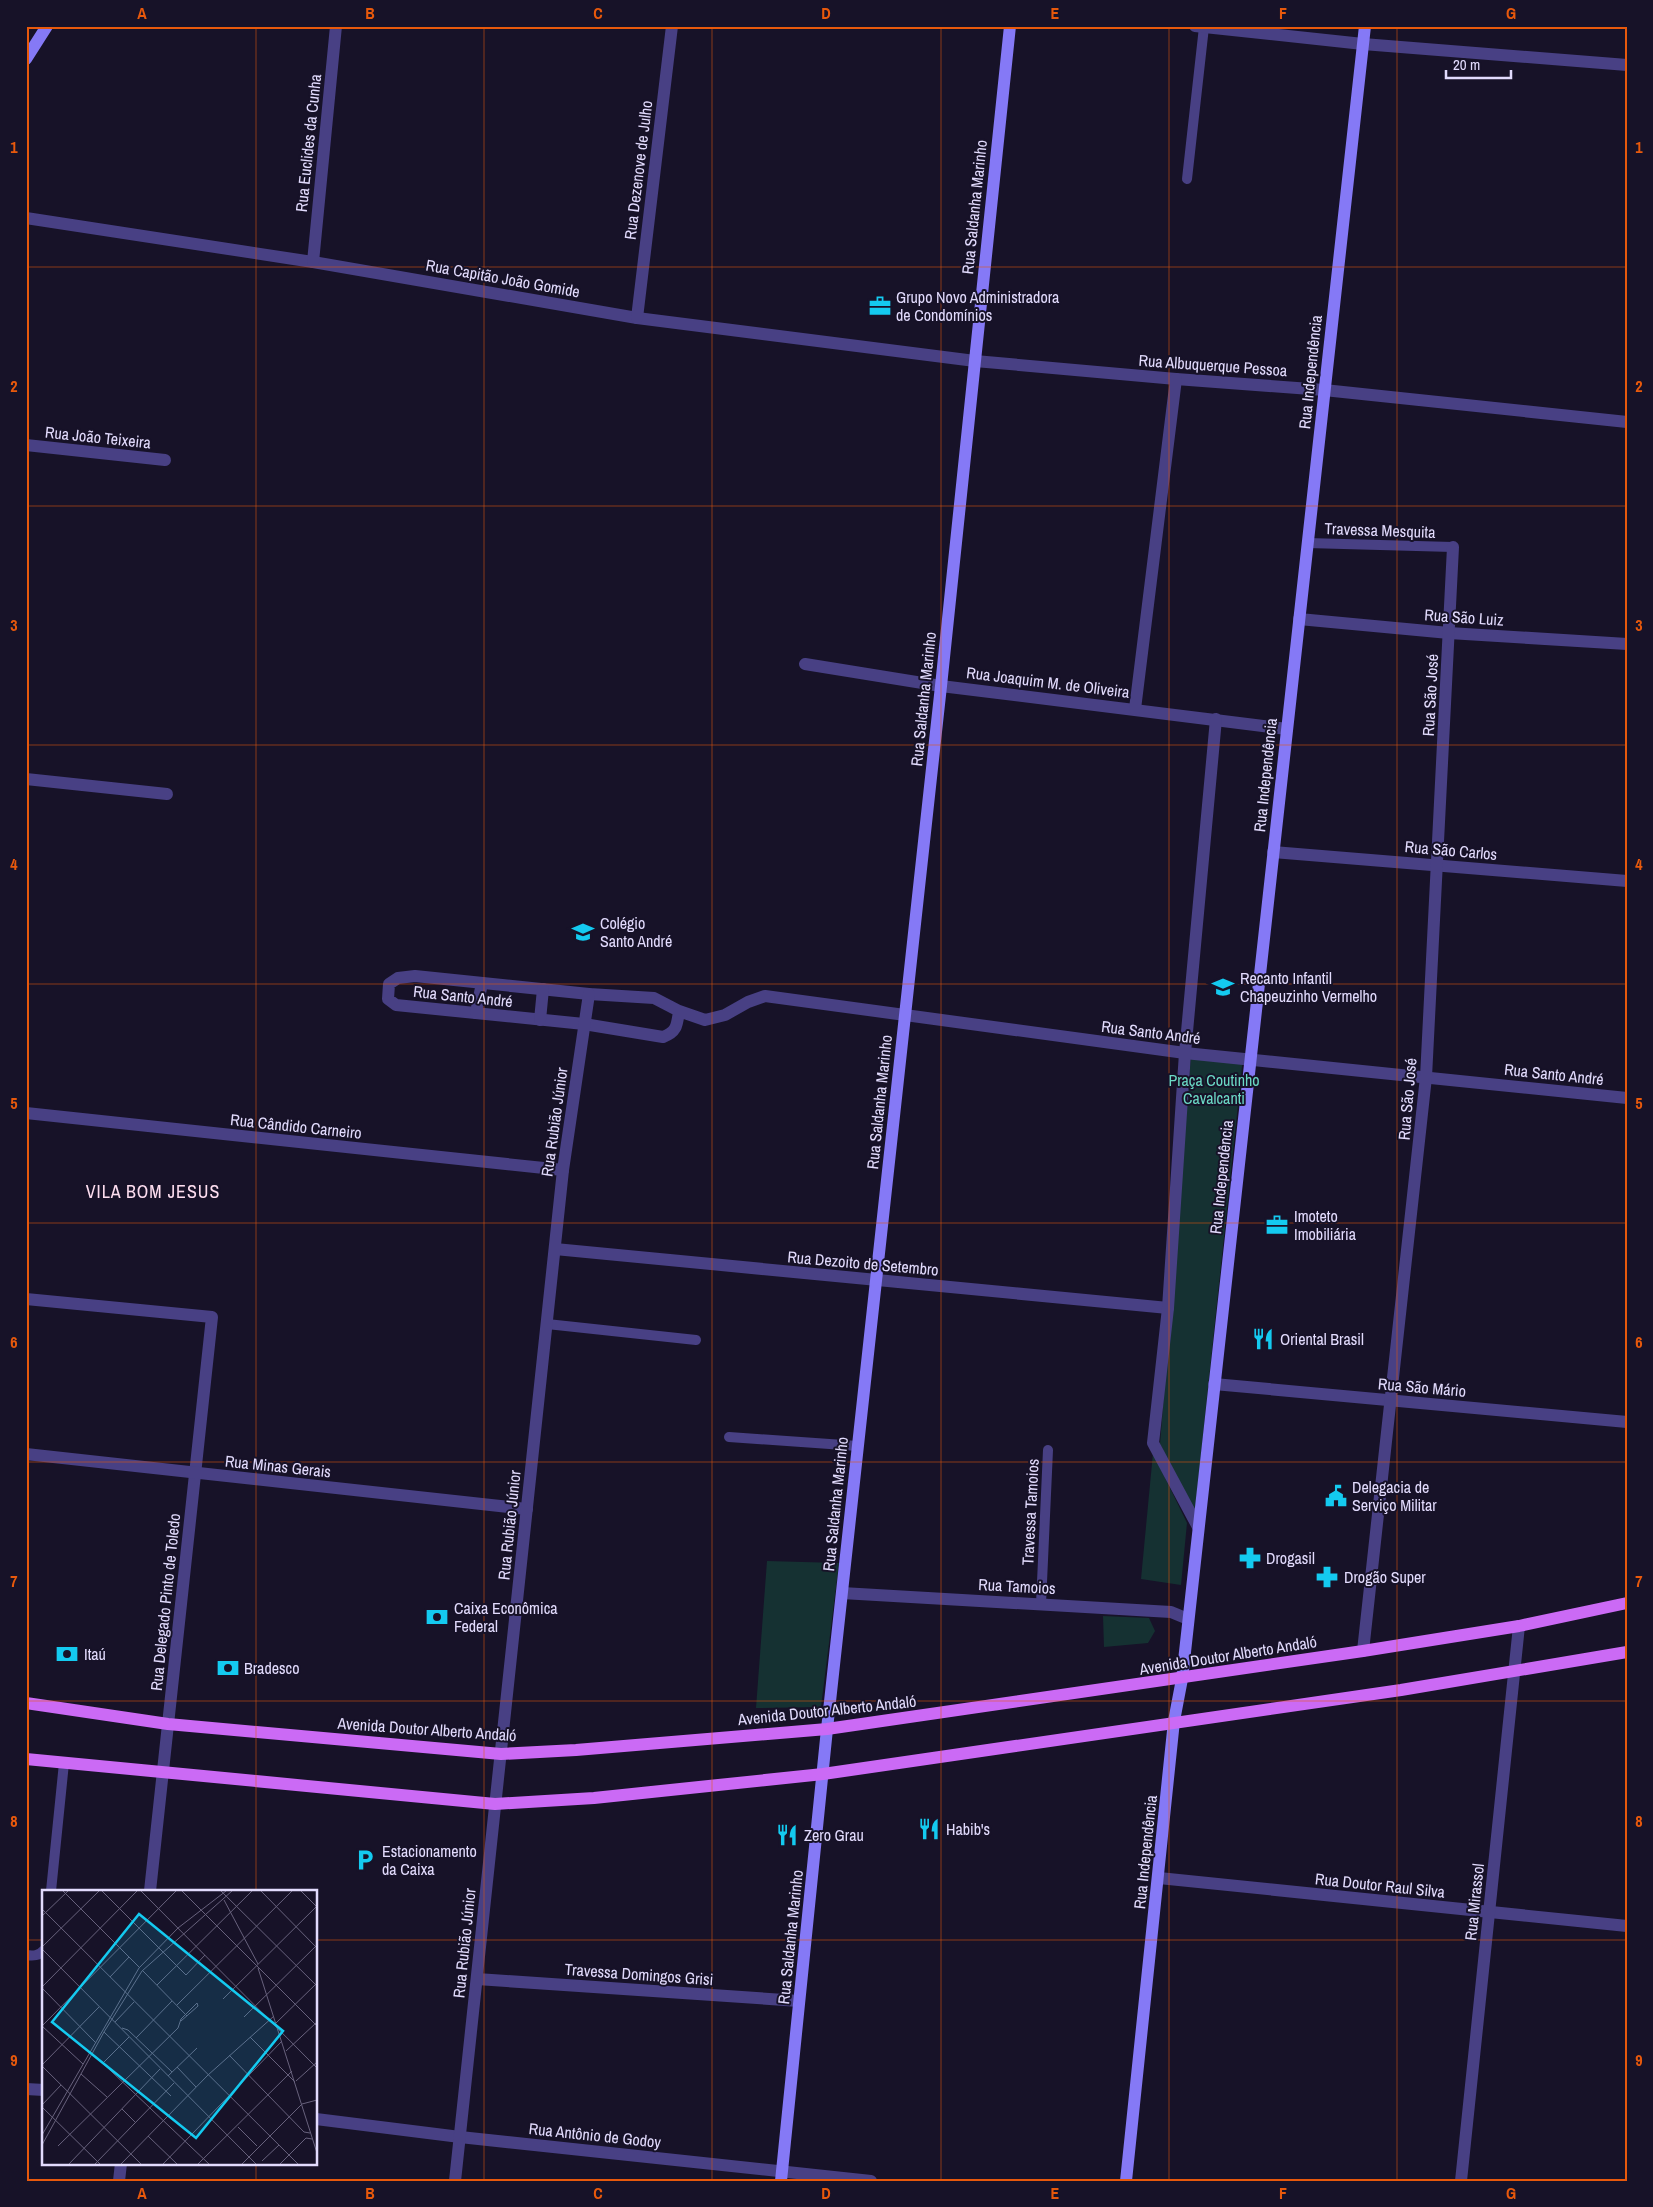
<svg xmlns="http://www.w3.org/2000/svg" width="1653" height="2207" font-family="'Archivo Narrow',sans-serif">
<rect width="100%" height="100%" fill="#171228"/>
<g fill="#153132">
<polygon points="1191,1055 1243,1057 1195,1511 1160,1444"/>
<polygon points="1153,1453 1187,1523 1181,1585 1141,1579"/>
<polygon points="767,1561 839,1563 821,1707 756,1708"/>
<polygon points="1103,1616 1149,1618 1155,1631 1148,1643 1104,1647"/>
</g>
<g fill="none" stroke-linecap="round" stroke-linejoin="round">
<g stroke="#484084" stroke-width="10">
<polyline points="1187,179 1204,27"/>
<polyline points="1307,543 1453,547"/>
<polyline points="547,1324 696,1340"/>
<polyline points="729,1437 858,1446"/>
<polyline points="1041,1604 1048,1450"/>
<polyline points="51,1891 64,1763"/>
<path d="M 26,1955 C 33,1956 39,1956 44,1950"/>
</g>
<g stroke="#484084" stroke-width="12">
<polyline points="1195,26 1363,44 1627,65"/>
<polyline points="26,218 313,262 637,318 975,361 1176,379 1324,390 1627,422"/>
<polyline points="313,262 336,26"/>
<polyline points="637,318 672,26"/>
<polyline points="26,445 165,460"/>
<polyline points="1299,619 1449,633 1627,644"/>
<polyline points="805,664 941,686 1287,729"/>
<polyline points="1135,709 1176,379"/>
<polyline points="26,779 167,794"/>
<polyline points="1273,852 1627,881"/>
<path d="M 679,1011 C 677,1025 677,1032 663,1037 L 584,1024 L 396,1005 L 388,999 L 389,984 L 398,978 L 415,976 L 589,994 L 654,998 L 679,1011 L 705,1020 L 725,1015 L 748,1002 L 765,996 L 1185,1053 L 1627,1098"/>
<polyline points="476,1013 482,983"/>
<polyline points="540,1020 543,989"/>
<polyline points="26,1113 563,1170"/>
<polyline points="555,1249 1168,1308"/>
<polyline points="26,1299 212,1317 150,1891"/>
<polyline points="1214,1384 1627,1422"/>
<polyline points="26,1454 527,1509"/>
<polyline points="1198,1527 1153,1443 1168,1308 1185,1053 1216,719"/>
<polyline points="842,1593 1171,1612 1188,1619"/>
<polyline points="1363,1651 1426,1077 1453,547"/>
<polyline points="1159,1878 1627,1926"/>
<polyline points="477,1979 799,2001"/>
<polyline points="26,2089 44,2090"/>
<polyline points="316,2119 460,2137 871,2181"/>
<polyline points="119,2181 121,2163"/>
<polyline points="455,2181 563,1170 589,994"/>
<polyline points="1461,2181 1519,1626"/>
</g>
<g stroke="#8579f6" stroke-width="12">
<polyline points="26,59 47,26"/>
<polyline points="781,2181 827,1729 941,686 1010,26"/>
<polyline points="1126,2181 1174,1721 1182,1679 1365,26"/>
</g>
<g stroke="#cb6af5" stroke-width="12">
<polyline points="26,1703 168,1724 501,1754 576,1750 827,1729 1363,1651 1519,1626 1627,1603"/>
<polyline points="26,1759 495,1804 594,1798 823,1774 1401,1690 1627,1652"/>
</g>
</g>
<path fill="none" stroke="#e8590c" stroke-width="1" stroke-opacity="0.55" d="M 256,26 L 256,1891M 484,26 L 484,2181M 712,26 L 712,2181M 941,26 L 941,2181M 1169,26 L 1169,2181M 1397,26 L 1397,2181M 26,267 L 1627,267M 26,506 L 1627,506M 26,745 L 1627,745M 26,984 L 1627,984M 26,1223 L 1627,1223M 26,1462 L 1627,1462M 26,1701 L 1627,1701M 26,1940 L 44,1940M 316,1940 L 1627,1940M 256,2163 L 256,2181"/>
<defs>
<g id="office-bare" transform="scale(1.725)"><path d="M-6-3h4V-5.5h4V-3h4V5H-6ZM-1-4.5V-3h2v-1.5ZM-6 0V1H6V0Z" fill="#14caf0" stroke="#171228" stroke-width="2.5" paint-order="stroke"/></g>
<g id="school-bare" transform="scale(1.725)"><path d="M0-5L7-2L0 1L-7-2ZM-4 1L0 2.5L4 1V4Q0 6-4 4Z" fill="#14caf0" stroke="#171228" stroke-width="2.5" paint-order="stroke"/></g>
<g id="restaurant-bare" transform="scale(1.725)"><path d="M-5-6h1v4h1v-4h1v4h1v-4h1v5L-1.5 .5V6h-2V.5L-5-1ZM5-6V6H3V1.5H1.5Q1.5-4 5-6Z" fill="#14caf0" stroke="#171228" stroke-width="2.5" paint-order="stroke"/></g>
<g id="civic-bare" transform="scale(1.725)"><path d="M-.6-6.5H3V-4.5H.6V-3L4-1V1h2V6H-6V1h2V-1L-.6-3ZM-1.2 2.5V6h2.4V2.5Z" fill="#14caf0" stroke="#171228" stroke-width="2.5" paint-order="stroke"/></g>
<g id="pharmacy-bare" transform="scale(1.725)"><path d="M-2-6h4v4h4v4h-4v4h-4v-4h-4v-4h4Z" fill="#14caf0" stroke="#171228" stroke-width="2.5" paint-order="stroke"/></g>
<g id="bank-bare" transform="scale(1.725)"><path d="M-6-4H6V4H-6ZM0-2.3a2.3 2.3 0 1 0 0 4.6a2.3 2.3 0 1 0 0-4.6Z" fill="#14caf0" stroke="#171228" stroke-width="2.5" paint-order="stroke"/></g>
<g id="parking-bare" transform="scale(1.725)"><path d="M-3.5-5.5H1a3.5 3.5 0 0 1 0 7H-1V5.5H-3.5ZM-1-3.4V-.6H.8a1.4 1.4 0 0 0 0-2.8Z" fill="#14caf0" stroke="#171228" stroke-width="2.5" paint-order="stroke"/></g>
</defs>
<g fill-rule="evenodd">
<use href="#office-bare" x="880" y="306"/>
<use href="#school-bare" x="583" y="932"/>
<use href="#school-bare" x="1223" y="987"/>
<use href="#office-bare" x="1277" y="1225"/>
<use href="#restaurant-bare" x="1263" y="1339"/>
<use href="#civic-bare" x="1336" y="1496"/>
<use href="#pharmacy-bare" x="1250" y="1558"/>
<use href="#pharmacy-bare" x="1327" y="1577"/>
<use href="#bank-bare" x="437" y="1617"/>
<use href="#bank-bare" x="67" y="1654"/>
<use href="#bank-bare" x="228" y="1668"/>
<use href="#restaurant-bare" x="929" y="1829"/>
<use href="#restaurant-bare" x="787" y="1835"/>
<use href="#parking-bare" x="365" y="1860"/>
</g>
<g text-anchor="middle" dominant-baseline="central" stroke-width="4" stroke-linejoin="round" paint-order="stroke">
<g font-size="16" fill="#e2dbfd" stroke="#171228">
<text transform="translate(308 143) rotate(-84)">Rua Euclides da Cunha</text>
<text transform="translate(638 170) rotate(-83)">Rua Dezenove de Julho</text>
<text transform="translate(974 207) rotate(-84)">Rua Saldanha Marinho</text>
<text transform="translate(503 278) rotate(10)">Rua Capitão João Gomide</text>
<text transform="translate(1213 365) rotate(4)">Rua Albuquerque Pessoa</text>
<text transform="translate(1310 372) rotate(-84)">Rua Independência</text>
<text transform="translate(98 437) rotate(6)">Rua João Teixeira</text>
<text transform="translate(1380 530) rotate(2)">Travessa Mesquita</text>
<text transform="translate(1464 617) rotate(4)">Rua São Luiz</text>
<text transform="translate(1048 682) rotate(7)">Rua Joaquim M. de Oliveira</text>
<text transform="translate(1430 695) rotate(-87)">Rua São José</text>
<text transform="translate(923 699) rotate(-84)">Rua Saldanha Marinho</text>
<text transform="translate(1265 775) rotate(-84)">Rua Independência</text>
<text transform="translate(1451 850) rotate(5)">Rua São Carlos</text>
<text transform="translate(463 996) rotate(6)">Rua Santo André</text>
<text transform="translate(1151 1032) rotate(7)">Rua Santo André</text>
<text transform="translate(1554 1074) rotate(6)">Rua Santo André</text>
<text transform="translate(1407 1099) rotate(-85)">Rua São José</text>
<text transform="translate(879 1102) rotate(-84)">Rua Saldanha Marinho</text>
<text transform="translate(554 1122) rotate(-82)">Rua Rubião Júnior</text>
<text transform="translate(296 1126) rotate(6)">Rua Cândido Carneiro</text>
<text transform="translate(1221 1177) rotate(-84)">Rua Independência</text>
<text transform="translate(863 1263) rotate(5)">Rua Dezoito de Setembro</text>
<text transform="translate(1422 1387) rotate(5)">Rua São Mário</text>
<text transform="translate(278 1466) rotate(6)">Rua Minas Gerais</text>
<text transform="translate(835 1504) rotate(-84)">Rua Saldanha Marinho</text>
<text transform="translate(1030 1512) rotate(-87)">Travessa Tamoios</text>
<text transform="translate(509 1525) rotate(-84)">Rua Rubião Júnior</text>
<text transform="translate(1017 1586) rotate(3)">Rua Tamoios</text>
<text transform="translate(165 1602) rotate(-84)">Rua Delegado Pinto de Toledo</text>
<text transform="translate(1228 1655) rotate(-9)">Avenida Doutor Alberto Andaló</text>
<text transform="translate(827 1710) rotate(-6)">Avenida Doutor Alberto Andaló</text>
<text transform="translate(427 1729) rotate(4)">Avenida Doutor Alberto Andaló</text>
<text transform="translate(1145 1852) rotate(-84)">Rua Independência</text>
<text transform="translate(1380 1885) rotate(6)">Rua Doutor Raul Silva</text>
<text transform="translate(1474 1902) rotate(-84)">Rua Mirassol</text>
<text transform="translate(790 1937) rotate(-84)">Rua Saldanha Marinho</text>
<text transform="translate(464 1943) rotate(-84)">Rua Rubião Júnior</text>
<text transform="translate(639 1974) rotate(4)">Travessa Domingos Grisi</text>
<text transform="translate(595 2135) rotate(6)">Rua Antônio de Godoy</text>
</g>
<g font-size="16" fill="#e2dbfd" stroke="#171228" text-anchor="start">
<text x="896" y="297">Grupo Novo Administradora<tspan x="896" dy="18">de Condomínios</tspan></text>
<text x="600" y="923">Colégio<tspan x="600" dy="18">Santo André</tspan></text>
<text x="1240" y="978">Recanto Infantil<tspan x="1240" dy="18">Chapeuzinho Vermelho</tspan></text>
<text x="1294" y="1216">Imoteto<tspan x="1294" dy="18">Imobiliária</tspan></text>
<text x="1280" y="1339">Oriental Brasil</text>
<text x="1352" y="1487">Delegacia de<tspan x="1352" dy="18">Serviço Militar</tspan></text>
<text x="1266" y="1558">Drogasil</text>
<text x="1344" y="1577">Drogão Super</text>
<text x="454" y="1608">Caixa Econômica<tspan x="454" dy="18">Federal</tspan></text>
<text x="84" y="1654">Itaú</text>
<text x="244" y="1668">Bradesco</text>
<text x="946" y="1829">Habib's</text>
<text x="804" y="1835">Zero Grau</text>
<text x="382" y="1851">Estacionamento<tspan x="382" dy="18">da Caixa</tspan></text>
</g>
<g font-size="16" fill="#6bd9c5" stroke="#171228">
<text x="1214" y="1080">Praça Coutinho<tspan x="1214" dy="18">Cavalcanti</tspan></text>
</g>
<g font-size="18" letter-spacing="1" fill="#fdddef" stroke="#171228">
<text x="153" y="1191">VILA BOM JESUS</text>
</g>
</g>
<g transform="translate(42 1890)">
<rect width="275" height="275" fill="#171228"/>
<path fill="none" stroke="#68627d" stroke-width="1" d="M 21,1 L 97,77M 60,1 L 144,85 L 163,65M 99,1 L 275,178M 140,1 L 275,136M 179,1 L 275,96M 219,1 L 275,58M 259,1 L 275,17M 182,10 L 216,74M 0,19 L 256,274M 0,26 L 26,1M 0,57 L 57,1M 0,59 L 214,274M 216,78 L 275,263M 101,81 L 145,126M 68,87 L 87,67M 115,95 L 210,1M 0,97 L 95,1M 0,98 L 54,153M 181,109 L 275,16M 135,115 L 250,1M 202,127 L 275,55M 139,131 L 156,116 L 155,113M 73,132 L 92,112M 234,133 L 275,93M 0,136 L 134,1M 0,136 L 41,174M 80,138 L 86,140 L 130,182M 62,142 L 129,206M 208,147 L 253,192M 94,148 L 130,111M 244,161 L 275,132M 50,163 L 167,274M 187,165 L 262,242 L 268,243M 61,173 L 87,147M 0,175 L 57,117M 0,176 L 99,274M 135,177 L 154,197M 39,184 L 65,207M 126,186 L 155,158M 254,191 L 275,172M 0,215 L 19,195M 0,217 L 58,274M 80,219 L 93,232M 196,237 L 215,256M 0,245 L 97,78 L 136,38 L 184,1M 106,246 L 135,274M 0,255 L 62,142 L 100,81 L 190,1M 16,256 L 136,138 L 139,129 L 155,113M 220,271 L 237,255M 27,274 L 118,179M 53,274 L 132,193M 79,274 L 166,185 L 232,126M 121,274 L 240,151M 156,274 L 250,181M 200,274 L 260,214 L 275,210M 238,274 L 264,248 L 270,249"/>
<path fill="#14caf0" fill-opacity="0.15" stroke="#14caf0" stroke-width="2.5" d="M 97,24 L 241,141 L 154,248 L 10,132 Z"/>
<rect width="275" height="275" fill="none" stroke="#e2dbfd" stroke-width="2.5"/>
</g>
<rect width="1653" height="2207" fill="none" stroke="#171228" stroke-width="55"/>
<path d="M1446 70v8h65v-8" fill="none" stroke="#e2dbfd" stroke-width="2.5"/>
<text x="1453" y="70" font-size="15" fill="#e2dbfd" stroke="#171228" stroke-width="4" paint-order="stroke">20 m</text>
<rect x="28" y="28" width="1598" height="2152" fill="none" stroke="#e8590c" stroke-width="2"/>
<g font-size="16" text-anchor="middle" font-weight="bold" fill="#e8590c">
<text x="142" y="19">A</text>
<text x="370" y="19">B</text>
<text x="598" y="19">C</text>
<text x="826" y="19">D</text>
<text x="1055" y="19">E</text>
<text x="1283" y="19">F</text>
<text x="1511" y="19">G</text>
<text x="14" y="153">1</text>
<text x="1639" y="153">1</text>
<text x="14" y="392">2</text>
<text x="1639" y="392">2</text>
<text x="14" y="631">3</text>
<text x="1639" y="631">3</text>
<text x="14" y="870">4</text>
<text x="1639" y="870">4</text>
<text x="14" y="1109">5</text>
<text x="1639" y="1109">5</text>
<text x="14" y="1348">6</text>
<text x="1639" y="1348">6</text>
<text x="14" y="1587">7</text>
<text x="1639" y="1587">7</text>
<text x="14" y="1827">8</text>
<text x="1639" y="1827">8</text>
<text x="14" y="2066">9</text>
<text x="1639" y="2066">9</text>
<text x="142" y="2199">A</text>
<text x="370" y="2199">B</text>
<text x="598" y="2199">C</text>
<text x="826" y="2199">D</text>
<text x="1055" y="2199">E</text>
<text x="1283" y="2199">F</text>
<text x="1511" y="2199">G</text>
</g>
</svg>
